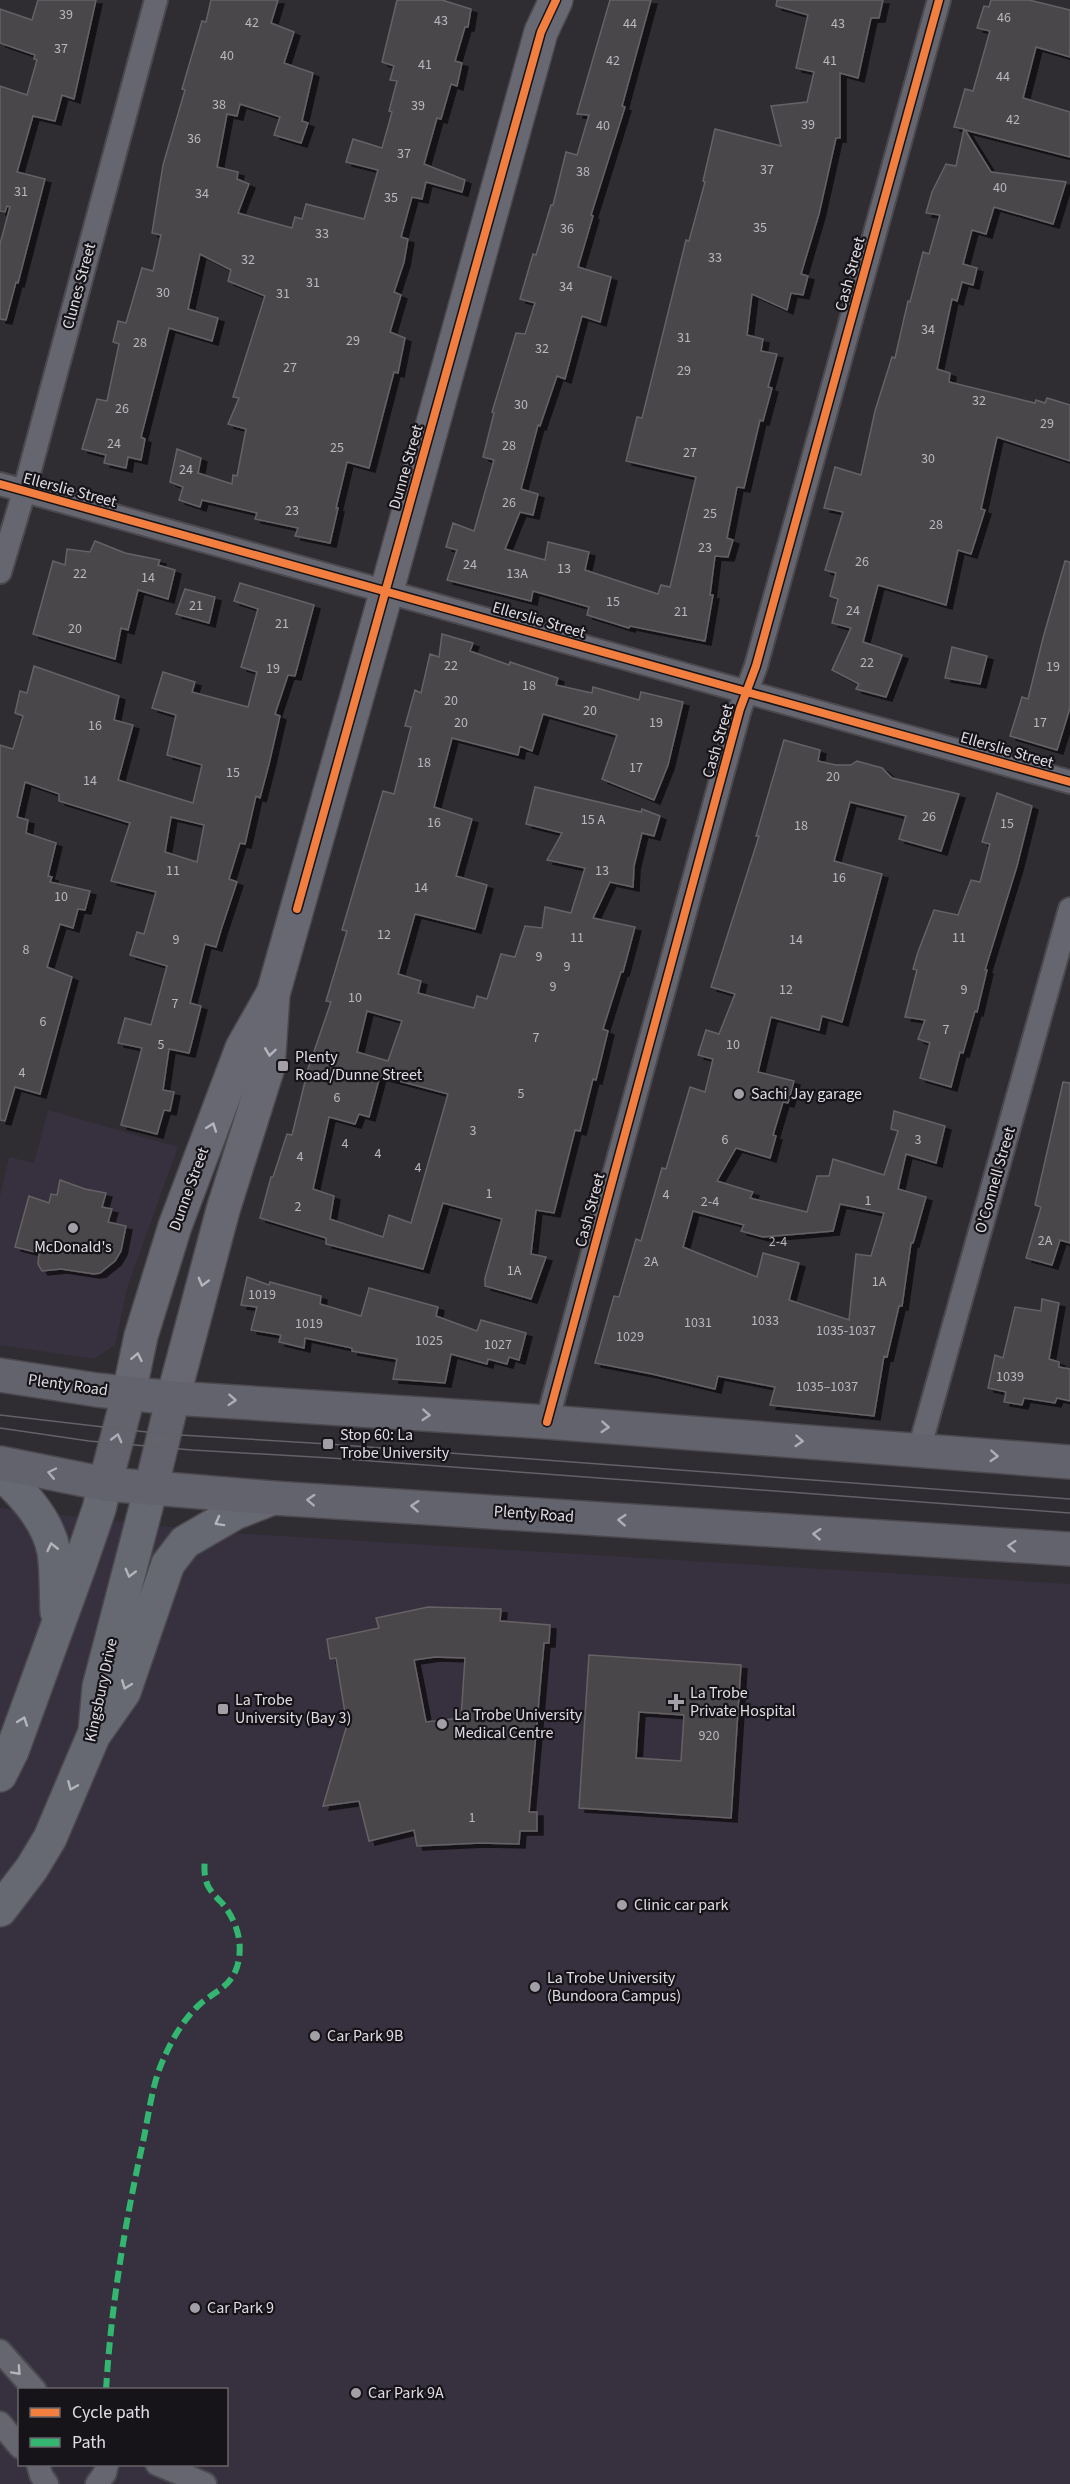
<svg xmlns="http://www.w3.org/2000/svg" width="1070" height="2484" font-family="'Source Sans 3',sans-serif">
<defs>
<filter id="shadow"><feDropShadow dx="6" dy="4" stdDeviation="0" flood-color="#0009"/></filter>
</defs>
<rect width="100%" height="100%" fill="#2f2c32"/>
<g fill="#37303f" fill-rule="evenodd">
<polygon points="48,1110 178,1147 127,1288 115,1345 94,1359 0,1345 0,1196 9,1157 34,1163"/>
<path d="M 0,1508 L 216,1532 L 1070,1584 L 1070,2484 L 0,2484 ZM 20,2390 L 226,2390 L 226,2464 L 20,2464 Z"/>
</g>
<g fill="#49464a" stroke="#656266" stroke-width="1.5" fill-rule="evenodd" filter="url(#shadow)">
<polygon points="38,0 96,0 74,99 62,95 55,121 33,116 17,172 45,179 18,283 16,282 6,320 0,319 0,244 10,207 7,206 5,212 0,211 0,86 27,95 37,60 34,59 35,55 0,43 0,9 32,20"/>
<polygon points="211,0 278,0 271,23 294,32 284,63 313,73 302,121 308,123 301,143 274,135 280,117 240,104 237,116 227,114 217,167 238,172 237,179 249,184 238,213 292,228 295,217 302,219 306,204 364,219 378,170 346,162 353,139 382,148 392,112 389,111 397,81 390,80 394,66 382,62 397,0 442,0 471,9 468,27 465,27 455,61 462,63 457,86 451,84 441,119 437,118 424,164 465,180 462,192 426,182 422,199 412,197 401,237 408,239 404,262 394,292 401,295 390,332 405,338 398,373 394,372 369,468 347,462 336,508 338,508 330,543 295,536 298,528 255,519 257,513 202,500 200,507 179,500 183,487 170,482 177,449 201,458 198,473 232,484 233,475 237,476 246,429 228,424 239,398 233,397 265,296 228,281 231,270 200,254 188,309 218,318 212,341 169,328 141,437 145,439 141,460 128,457 126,468 104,463 106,455 82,449 97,399 107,401 119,344 113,342 118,321 126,323 142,268 153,271 161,235 152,233 163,165 185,90 182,89 202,21 206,22"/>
<polygon points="610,0 651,0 622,106 625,107 591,215 593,216 578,267 611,277 600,322 582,316 565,379 557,376 540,426 538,425 521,489 538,494 533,515 520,512 505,549 545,560 548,542 589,552 585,570 658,594 661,585 670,587 696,477 626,461 637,417 642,418 686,240 689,241 705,182 703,181 715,129 781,146 771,106 807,102 814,72 796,68 808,15 776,6 777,0 883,0 879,18 871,18 858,78 840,73 840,138 836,138 819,214 801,274 808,276 803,295 791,293 787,310 752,294 747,335 763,339 761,351 777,354 768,387 772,388 763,421 760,420 744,488 737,487 727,538 733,540 728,557 715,556 710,595 713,595 705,641 630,626 629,628 587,615 589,607 533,591 531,601 447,580 457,550 446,547 453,523 474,531 494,460 483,457 494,413 492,412 516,333 525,334 535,303 520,299 533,254 536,255 551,205 553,205 566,152 577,155 589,115 577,114"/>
<polygon points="991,0 1029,0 1070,10 1070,57 1036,47 1023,98 1070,112 1070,157 965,130 991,172 1066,182 1053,224 994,207 986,234 972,230 963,264 977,268 973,285 962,282 957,301 952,299 937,369 950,373 949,382 1035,403 1036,400 1045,403 1047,398 1070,405 1070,461 997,437 981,509 985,510 971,554 958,550 946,605 878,585 863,642 902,655 886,697 856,689 859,684 832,670 851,628 832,623 838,599 830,596 836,573 825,570 843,512 824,508 835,467 861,475 875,411 892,357 895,358 908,301 910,302 923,252 929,254 940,215 926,213 932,192 946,164 956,166 964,129 954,127 965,89 973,91 990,31 977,28 984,6 989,7"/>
<polygon points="95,541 125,553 160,560 158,565 175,570 168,599 138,590 128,630 121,628 115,659 33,634 53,561 65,565 67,549 90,552"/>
<polygon points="1065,561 1070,562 1070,708 1057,750 1010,736 1022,697 1028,699 1043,638"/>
<path d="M 240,583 L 314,605 L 295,676 L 288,675 L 275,714 L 280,716 L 269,764 L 260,798 L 256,796 L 245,844 L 240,843 L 229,879 L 237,882 L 221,930 L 216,947 L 205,944 L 190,1003 L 201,1006 L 189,1053 L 169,1049 L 163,1090 L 174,1092 L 170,1111 L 164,1110 L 157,1134 L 121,1125 L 142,1048 L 118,1043 L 125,1018 L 151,1025 L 167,966 L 130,955 L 137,932 L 144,934 L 156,892 L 111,881 L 130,823 L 59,801 L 59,794 L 25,782 L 17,817 L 28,820 L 26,833 L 56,843 L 48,876 L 52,877 L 50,882 L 90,891 L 85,910 L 78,909 L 73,928 L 60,924 L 47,967 L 72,977 L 40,1094 L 15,1087 L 5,1121 L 0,1120 L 0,745 L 13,749 L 23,716 L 15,713 L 20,691 L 27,693 L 34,666 L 119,696 L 114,720 L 133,725 L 118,780 L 193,803 L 202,765 L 167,755 L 176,715 L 152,708 L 163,672 L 195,682 L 192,692 L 248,707 L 257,672 L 241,667 L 258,609 L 234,601 ZM 171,817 L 204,825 L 197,862 L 165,852 Z"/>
<polygon points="185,589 215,597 209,623 176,614"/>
<path d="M 442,634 L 473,643 L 470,651 L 509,665 L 510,662 L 558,678 L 556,685 L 592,693 L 593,687 L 639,700 L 641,692 L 683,702 L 668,765 L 654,800 L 602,779 L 617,735 L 543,714 L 532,751 L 520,746 L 518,755 L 452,738 L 434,807 L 472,819 L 456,876 L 487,885 L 475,929 L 415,914 L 398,974 L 421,981 L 418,993 L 474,1008 L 477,996 L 487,999 L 501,954 L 515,957 L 525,926 L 542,928 L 545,907 L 571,913 L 585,868 L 547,860 L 562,833 L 526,824 L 535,787 L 641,812 L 642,809 L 660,816 L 654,836 L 642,833 L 634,866 L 633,887 L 610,882 L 593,918 L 635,927 L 623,972 L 621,972 L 603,1029 L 608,1031 L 596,1080 L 593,1079 L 580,1131 L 575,1130 L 554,1213 L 536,1210 L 531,1254 L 546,1257 L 531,1299 L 485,1286 L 485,1278 L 502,1219 L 443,1203 L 423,1269 L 326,1244 L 326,1238 L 260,1218 L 271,1177 L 273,1177 L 287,1134 L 292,1135 L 308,1069 L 331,1002 L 326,1001 L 347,931 L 342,930 L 383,791 L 394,794 L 411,727 L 405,726 L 415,690 L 421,693 L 430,654 L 439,657 ZM 367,1011 L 402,1021 L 388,1061 L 357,1052 ZM 380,1076 L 448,1094 L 411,1223 L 389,1215 L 383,1237 L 330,1219 L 334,1196 L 313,1189 L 329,1117 L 355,1124 L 359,1114 L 369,1117 Z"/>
<polygon points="952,647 987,656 980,684 945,678"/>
<path d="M 784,740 L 820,750 L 818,761 L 836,765 L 851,765 L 857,761 L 882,768 L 892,778 L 959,794 L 941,851 L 899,839 L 906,816 L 850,802 L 834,861 L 882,874 L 842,1022 L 822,1016 L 819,1030 L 771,1017 L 758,1072 L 794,1081 L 788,1103 L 783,1102 L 773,1135 L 776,1136 L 770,1158 L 736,1148 L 717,1181 L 753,1192 L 750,1198 L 807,1212 L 817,1176 L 829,1176 L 833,1159 L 884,1175 L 898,1131 L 891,1129 L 894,1111 L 945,1126 L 936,1163 L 906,1154 L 898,1189 L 926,1197 L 913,1243 L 911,1243 L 902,1306 L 899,1306 L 887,1357 L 884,1356 L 874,1416 L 770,1405 L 775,1387 L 718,1376 L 715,1389 L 652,1374 L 595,1363 L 614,1296 L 619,1297 L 636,1239 L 641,1241 L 662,1168 L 666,1169 L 690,1087 L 705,1092 L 713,1059 L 698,1055 L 706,1030 L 719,1034 L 735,994 L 711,987 L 759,836 L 756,836 ZM 840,1204 L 884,1213 L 871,1256 L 856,1254 L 849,1320 L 789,1300 L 799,1263 L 763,1253 L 757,1277 L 683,1247 L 693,1211 L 744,1225 L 741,1231 L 763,1237 L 833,1231 Z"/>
<polygon points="997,793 1032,806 1017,866 985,970 987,970 977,1012 975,1011 963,1053 960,1052 951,1087 920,1078 930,1043 918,1039 925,1020 905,1017 917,970 913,969 918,952 934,910 958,915 971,880 980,882 990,844 982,842"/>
<polygon points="1063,1082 1070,1083 1070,1243 1060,1240 1052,1265 1026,1258 1041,1207 1035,1205"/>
<polygon points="60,1180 85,1189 106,1193 102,1207 112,1209 108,1222 126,1226 121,1251 115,1261 100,1273 94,1274 61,1269 42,1271 38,1264 39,1253 15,1247 29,1196 49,1203 51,1194 57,1195"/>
<polygon points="247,1277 269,1285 270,1282 321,1296 320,1304 361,1316 369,1288 438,1307 436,1316 477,1331 481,1320 526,1333 519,1360 509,1357 507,1364 488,1359 487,1364 451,1354 445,1383 393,1379 397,1359 352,1351 352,1348 305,1338 304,1348 279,1342 281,1335 251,1330 257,1307 241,1305"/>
<polygon points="1042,1299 1059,1303 1049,1359 1059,1362 1059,1367 1070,1369 1070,1401 1057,1398 1055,1403 1024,1398 1022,1405 1004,1402 1006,1392 988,1388 995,1355 1003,1358 1015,1307 1041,1311"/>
<path d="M 428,1607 L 501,1609 L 500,1621 L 550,1625 L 549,1643 L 544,1643 L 529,1812 L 537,1812 L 537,1831 L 520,1831 L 519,1844 L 480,1843 L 417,1846 L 414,1830 L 369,1841 L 359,1801 L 323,1806 L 347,1725 L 336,1658 L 330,1659 L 327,1639 L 379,1628 L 376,1618 ZM 435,1657 L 465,1658 L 461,1718 L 426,1722 L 414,1660 Z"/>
<path d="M 589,1655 L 741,1665 L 731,1818 L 579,1808 ZM 639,1712 L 684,1715 L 681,1761 L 636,1758 Z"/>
</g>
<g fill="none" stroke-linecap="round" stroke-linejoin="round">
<g stroke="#4b494e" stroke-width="26">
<g id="street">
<polyline points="0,484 1070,782"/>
<polyline points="0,572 24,492 156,0"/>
<polyline points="547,1422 740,709 756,666 939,0"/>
<polyline points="919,1450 1070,909"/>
<polyline points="0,2351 35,2390"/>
<polyline points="0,2423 20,2447"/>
<polyline points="38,2464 41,2475 47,2484"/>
<polyline points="157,2464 205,2484"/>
<polyline points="97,2484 105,2473 107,2464"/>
</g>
</g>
<g stroke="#4b494e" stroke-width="36">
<g id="secondary">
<polyline points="129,1393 141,1336 175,1226 242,1048 272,995"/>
<polyline points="173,1398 223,1210 268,1067 273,994 387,590 541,32 556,0"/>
</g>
</g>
<g stroke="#4b494e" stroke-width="36">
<g id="primary">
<path d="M 0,1473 C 23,1493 48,1520 54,1552 C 57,1571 56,1593 57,1612"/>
<polyline points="96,1732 124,1692 168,1564 185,1542 235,1513 273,1498"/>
<polyline points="0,1775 12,1751 79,1567 99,1509 105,1484"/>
<polyline points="0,1910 32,1868 50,1838 95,1732 99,1687 151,1488"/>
</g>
</g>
<g stroke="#4b494e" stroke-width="36">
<g id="highway">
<polyline points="0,1375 97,1390 173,1398 547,1422 1070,1462"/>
<polyline points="0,1463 105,1484 273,1498 1070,1549"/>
<polyline points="105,1484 129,1393"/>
<polyline points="151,1488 173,1398"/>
</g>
</g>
<use href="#street" stroke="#656670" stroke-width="22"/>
<use href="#secondary" stroke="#686873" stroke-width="33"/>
<use href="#primary" stroke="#666872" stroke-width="33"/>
<use href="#highway" stroke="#63636e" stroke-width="33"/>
<g stroke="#636269" stroke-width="1.5">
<polyline points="0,1415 164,1434 328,1444 1070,1499"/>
<polyline points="0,1428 89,1441 192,1450 331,1458 1070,1513"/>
</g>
<path stroke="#33b770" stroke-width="6" stroke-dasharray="12 6" stroke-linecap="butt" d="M 106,2390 C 111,2306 125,2223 143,2142 C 149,2114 152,2083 164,2058 C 172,2039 184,2019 199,2005 C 213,1992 230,1988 237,1967 C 244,1944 237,1921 222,1903 C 217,1898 211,1892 208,1886 C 204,1877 204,1868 205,1859"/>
<g stroke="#161418" stroke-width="11">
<g id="cycleway">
<polyline points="0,484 1070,782"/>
<polyline points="297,909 541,32 556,0"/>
<polyline points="547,1422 740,709 756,666 939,0"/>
</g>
</g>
<use href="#cycleway" stroke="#f27e40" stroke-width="8"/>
</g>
<defs><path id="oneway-chevron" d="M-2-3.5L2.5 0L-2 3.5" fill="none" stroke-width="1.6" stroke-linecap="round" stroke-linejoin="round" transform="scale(1.5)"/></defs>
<g stroke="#b6b4bc">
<use href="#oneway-chevron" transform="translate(270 1052) rotate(98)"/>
<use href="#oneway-chevron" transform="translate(212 1127) rotate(-70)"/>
<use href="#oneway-chevron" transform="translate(203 1282) rotate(105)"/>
<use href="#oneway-chevron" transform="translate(137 1357) rotate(-78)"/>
</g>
<g stroke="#aeacb5">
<use href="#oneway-chevron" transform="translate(232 1400) rotate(4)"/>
<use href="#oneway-chevron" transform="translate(426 1415) rotate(4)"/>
<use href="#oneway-chevron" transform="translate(605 1427) rotate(4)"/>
<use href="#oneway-chevron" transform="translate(117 1438) rotate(-75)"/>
<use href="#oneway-chevron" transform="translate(799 1441) rotate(4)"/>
<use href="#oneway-chevron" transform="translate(994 1456) rotate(4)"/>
<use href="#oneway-chevron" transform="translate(52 1473) rotate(-168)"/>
<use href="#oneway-chevron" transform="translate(311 1500) rotate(-177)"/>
<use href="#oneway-chevron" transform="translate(415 1506) rotate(-176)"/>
<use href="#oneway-chevron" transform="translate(622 1520) rotate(-176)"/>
<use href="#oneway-chevron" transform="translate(817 1534) rotate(-176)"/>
<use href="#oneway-chevron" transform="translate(1012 1546) rotate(-176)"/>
</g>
<g stroke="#b5b4bc">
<use href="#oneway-chevron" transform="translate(219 1522) rotate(151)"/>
<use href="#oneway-chevron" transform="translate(52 1547) rotate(-103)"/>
<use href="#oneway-chevron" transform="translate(130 1573) rotate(105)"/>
<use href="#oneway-chevron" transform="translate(126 1685) rotate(111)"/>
<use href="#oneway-chevron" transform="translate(23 1721) rotate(-70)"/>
<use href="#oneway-chevron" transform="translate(72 1786) rotate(113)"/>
</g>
<use stroke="#b5b3bb" href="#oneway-chevron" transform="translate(17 2371) rotate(47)"/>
<g fill="#a29fa6" stroke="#161418" stroke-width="2">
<rect x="277" y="1060" width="12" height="12" rx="3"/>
<circle cx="739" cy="1094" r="6"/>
<circle cx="73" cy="1228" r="6"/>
<rect x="322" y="1438" width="12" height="12" rx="3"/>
<path d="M673 1693h6v6h6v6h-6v6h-6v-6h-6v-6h6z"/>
<rect x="217" y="1703" width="12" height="12" rx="3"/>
<circle cx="442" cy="1724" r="6"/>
<circle cx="622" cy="1905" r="6"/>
<circle cx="535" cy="1987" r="6"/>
<circle cx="315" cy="2036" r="6"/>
<circle cx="195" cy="2308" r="6"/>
<circle cx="356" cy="2393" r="6"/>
</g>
<g text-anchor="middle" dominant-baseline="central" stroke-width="4.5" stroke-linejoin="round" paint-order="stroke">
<g font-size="14" fill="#bab7be">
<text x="66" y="15">39</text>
<text x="1004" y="18">46</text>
<text x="441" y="21">43</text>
<text x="252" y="23">42</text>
<text x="630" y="24">44</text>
<text x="838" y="24">43</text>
<text x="61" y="49">37</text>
<text x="227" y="56">40</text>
<text x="613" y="61">42</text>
<text x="830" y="61">41</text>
<text x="425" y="65">41</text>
<text x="1003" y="77">44</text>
<text x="219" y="105">38</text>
<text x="418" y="106">39</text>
<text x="1013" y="120">42</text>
<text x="808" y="125">39</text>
<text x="603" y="126">40</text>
<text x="194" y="139">36</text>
<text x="404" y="154">37</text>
<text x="767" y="170">37</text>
<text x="583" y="172">38</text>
<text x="1000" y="188">40</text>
<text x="21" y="192">31</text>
<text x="202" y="194">34</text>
<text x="391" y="198">35</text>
<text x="760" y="228">35</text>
<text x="567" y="229">36</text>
<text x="322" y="234">33</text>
<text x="715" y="258">33</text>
<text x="248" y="260">32</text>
<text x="313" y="283">31</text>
<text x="566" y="287">34</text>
<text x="163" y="293">30</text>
<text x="283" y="294">31</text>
<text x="928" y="330">34</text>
<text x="684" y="338">31</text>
<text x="353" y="341">29</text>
<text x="140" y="343">28</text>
<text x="542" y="349">32</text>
<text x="290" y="368">27</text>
<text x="684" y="371">29</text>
<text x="979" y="401">32</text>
<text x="521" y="405">30</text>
<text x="122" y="409">26</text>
<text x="1047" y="424">29</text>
<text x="114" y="444">24</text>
<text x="509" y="446">28</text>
<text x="337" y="448">25</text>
<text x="690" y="453">27</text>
<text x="928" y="459">30</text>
<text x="186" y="470">24</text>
<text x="509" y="503">26</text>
<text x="292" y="511">23</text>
<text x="710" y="514">25</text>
<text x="936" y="525">28</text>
<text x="705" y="548">23</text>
<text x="862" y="562">26</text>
<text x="470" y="565">24</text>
<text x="564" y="569">13</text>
<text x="80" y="574">22</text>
<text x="517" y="574">13A</text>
<text x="148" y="578">14</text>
<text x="613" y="602">15</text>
<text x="196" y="606">21</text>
<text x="853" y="611">24</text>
<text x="681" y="612">21</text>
<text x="282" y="624">21</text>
<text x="75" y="629">20</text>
<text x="867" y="663">22</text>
<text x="451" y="666">22</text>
<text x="1053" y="667">19</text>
<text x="273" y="669">19</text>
<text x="529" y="686">18</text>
<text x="451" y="701">20</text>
<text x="590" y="711">20</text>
<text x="461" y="723">20</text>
<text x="656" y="723">19</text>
<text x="1040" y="723">17</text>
<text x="95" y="726">16</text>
<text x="424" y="763">18</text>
<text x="636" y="768">17</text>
<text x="233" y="773">15</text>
<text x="833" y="777">20</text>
<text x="90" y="781">14</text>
<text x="929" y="817">26</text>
<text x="593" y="820">15 A</text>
<text x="434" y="823">16</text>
<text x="1007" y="824">15</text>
<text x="801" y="826">18</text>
<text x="173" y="871">11</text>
<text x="602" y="871">13</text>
<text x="839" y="878">16</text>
<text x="421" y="888">14</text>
<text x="61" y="897">10</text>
<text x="384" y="935">12</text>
<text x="577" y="938">11</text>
<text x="959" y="938">11</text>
<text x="176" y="940">9</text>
<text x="796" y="940">14</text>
<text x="26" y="950">8</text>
<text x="539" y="957">9</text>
<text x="567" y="967">9</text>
<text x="553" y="987">9</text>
<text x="786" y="990">12</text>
<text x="964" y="990">9</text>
<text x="355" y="998">10</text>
<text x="175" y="1004">7</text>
<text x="43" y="1022">6</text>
<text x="946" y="1030">7</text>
<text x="536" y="1038">7</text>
<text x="161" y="1045">5</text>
<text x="733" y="1045">10</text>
<text x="22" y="1073">4</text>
<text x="521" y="1094">5</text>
<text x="337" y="1098">6</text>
<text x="473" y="1131">3</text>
<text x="725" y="1140">6</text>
<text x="918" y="1140">3</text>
<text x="345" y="1144">4</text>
<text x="378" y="1154">4</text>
<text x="300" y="1157">4</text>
<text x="418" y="1168">4</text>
<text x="489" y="1194">1</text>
<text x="666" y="1195">4</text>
<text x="868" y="1201">1</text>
<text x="710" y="1202">2-4</text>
<text x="298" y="1207">2</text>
<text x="1045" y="1241">2A</text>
<text x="778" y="1242">2-4</text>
<text x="651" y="1262">2A</text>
<text x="514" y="1271">1A</text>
<text x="879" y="1282">1A</text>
<text x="262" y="1295">1019</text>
<text x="765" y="1321">1033</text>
<text x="698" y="1323">1031</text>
<text x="309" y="1324">1019</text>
<text x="846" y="1331">1035-1037</text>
<text x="630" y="1337">1029</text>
<text x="429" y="1341">1025</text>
<text x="498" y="1345">1027</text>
<text x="1010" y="1377">1039</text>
<text x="827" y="1387">1035–1037</text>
<text x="709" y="1736">920</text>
<text x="472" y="1818">1</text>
</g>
<g font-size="16" fill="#e0dde4" stroke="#161418">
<text transform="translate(850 274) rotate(-75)">Cash Street</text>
<text transform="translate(79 286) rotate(-75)">Clunes Street</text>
<text transform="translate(406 467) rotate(-74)">Dunne Street</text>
<text transform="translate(70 490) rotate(15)">Ellerslie Street</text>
<text transform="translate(539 620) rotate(16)">Ellerslie Street</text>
<text transform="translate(718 741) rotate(-74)">Cash Street</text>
<text transform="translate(1007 750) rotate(16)">Ellerslie Street</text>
<text transform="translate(995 1180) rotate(-74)">O'Connell Street</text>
<text transform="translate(189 1189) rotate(-70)">Dunne Street</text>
<text transform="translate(590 1210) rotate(-75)">Cash Street</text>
<text transform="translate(68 1385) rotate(8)">Plenty Road</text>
<text transform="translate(534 1514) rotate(4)">Plenty Road</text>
<text transform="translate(101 1690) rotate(-78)">Kingsbury Drive</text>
</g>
<g font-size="16" fill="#e0dde4" stroke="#161418" text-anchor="start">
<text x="295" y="1057">Plenty<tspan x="295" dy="18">Road/Dunne Street</tspan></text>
<text x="751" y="1094">Sachi Jay garage</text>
<text x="73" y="1247" text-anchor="middle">McDonald's</text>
<text x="340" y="1435">Stop 60: La<tspan x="340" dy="18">Trobe University</tspan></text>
<text x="690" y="1693">La Trobe<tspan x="690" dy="18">Private Hospital</tspan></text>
<text x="235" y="1700">La Trobe<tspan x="235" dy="18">University (Bay 3)</tspan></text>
<text x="454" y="1715">La Trobe University<tspan x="454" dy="18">Medical Centre</tspan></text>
<text x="634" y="1905">Clinic car park</text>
<text x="547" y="1978">La Trobe University<tspan x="547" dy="18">(Bundoora Campus)</tspan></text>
<text x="327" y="2036">Car Park 9B</text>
<text x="207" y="2308">Car Park 9</text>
<text x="368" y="2393">Car Park 9A</text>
</g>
</g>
<rect x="18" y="2388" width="210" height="78" fill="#161418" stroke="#67646a" stroke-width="1.5"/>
<rect x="30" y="2408" width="30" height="9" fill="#f27e40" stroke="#67646a" stroke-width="1.5"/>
<text x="72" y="2418" font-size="18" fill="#e0dde4">Cycle path</text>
<rect x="30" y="2438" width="30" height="9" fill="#33b770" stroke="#67646a" stroke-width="1.5"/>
<text x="72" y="2448" font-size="18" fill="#e0dde4">Path</text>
</svg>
